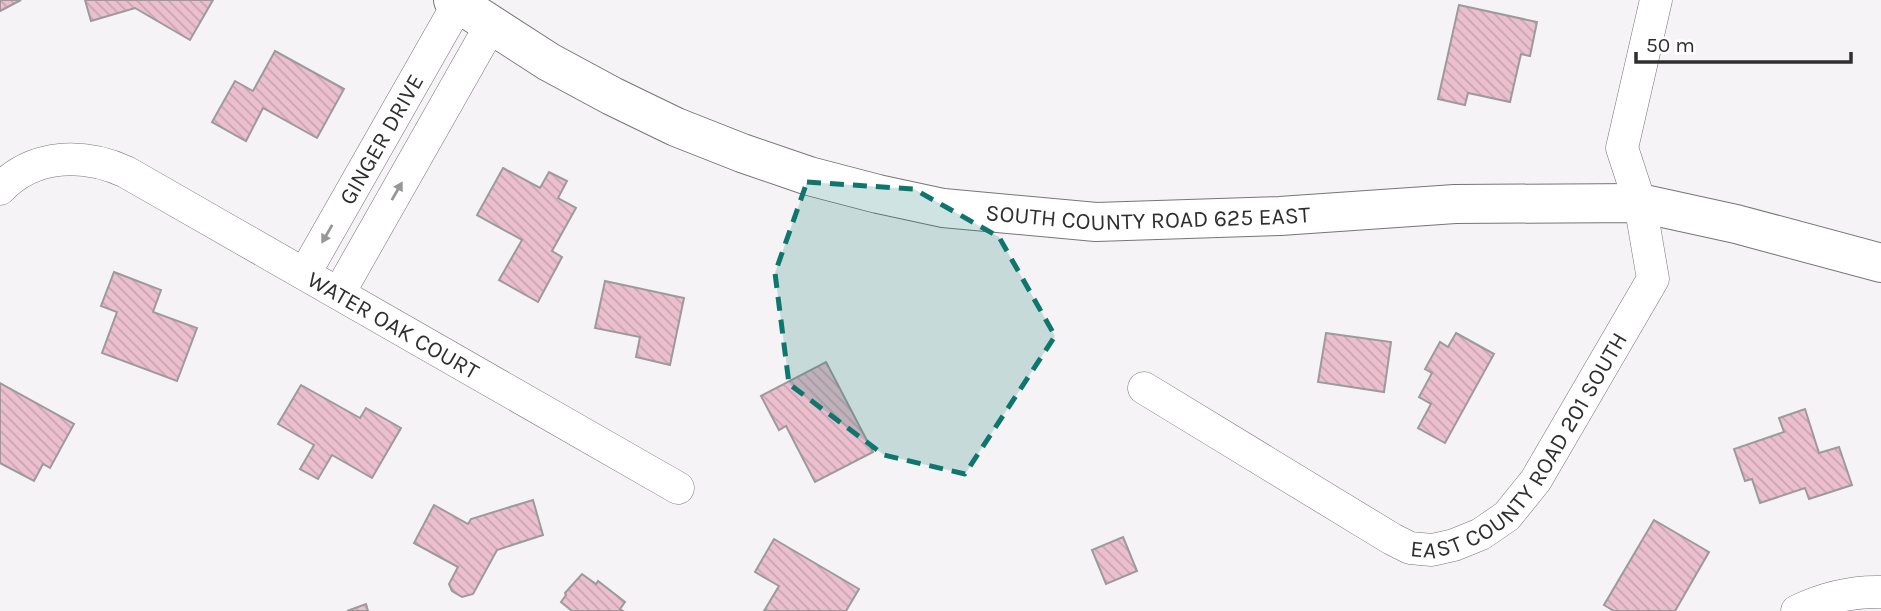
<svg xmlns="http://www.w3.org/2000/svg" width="1881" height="611" font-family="Karla,sans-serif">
<defs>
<pattern id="building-back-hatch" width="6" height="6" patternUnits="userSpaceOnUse" patternTransform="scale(1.75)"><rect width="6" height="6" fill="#ebbfcd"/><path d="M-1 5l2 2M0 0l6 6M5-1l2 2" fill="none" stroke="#caa4b0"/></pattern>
</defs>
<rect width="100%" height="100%" fill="#f6f3f6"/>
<g fill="url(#building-back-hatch)" stroke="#9d9a9b" stroke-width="2">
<polygon points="0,0 21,0 0,11"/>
<polygon points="85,0 213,0 190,40 135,8 91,21"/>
<polygon points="1459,5 1537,22 1530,56 1521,54 1510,102 1468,93 1465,105 1438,99"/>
<polygon points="275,51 344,89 317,138 263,108 246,141 212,122 235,81 253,91"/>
<polygon points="503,168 540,188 549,172 567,181 558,198 576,208 552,251 562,257 538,302 499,280 522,240 477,215"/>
<polygon points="114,272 161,290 153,312 197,328 177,381 102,353 117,312 101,306"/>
<polygon points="605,281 684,298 670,365 636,357 640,337 595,328"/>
<polygon points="1326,333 1391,342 1384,392 1318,382"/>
<polygon points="1456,333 1494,354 1445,443 1418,428 1431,404 1419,397 1432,373 1425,369 1440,342 1448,347"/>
<polygon points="826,362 873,452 815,482 786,426 779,430 761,396"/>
<polygon points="0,383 74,424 50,468 43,464 34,481 0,463"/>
<polygon points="301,385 360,418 366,408 401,428 372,478 332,455 318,479 300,469 314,445 278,424"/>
<polygon points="1805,409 1819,453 1839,447 1852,485 1809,499 1805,488 1760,503 1752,479 1745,481 1734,449 1784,432 1779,418"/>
<polygon points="533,500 543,535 497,550 473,594 462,597 452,591 449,584 458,567 414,543 434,505 468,524 471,519"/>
<polygon points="1654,520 1709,552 1675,611 1614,611 1604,605"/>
<polygon points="1123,537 1137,571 1106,584 1092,550"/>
<polygon points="774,539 859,589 846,611 764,611 779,586 755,572"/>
<polygon points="582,574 596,584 598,581 625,602 620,609 623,611 572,611 561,602 566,595 565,593"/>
<polygon points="366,604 368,611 347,611"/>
</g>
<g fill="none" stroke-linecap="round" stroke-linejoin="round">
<g stroke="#777577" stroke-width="33">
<g id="street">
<path id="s1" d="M 0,189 C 34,153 84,153 126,172 L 678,488"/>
<path id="s2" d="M 305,273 L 458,4"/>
<polyline points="339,293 491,25"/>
<path id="s3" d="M 1144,388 L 1392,539 L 1410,548 L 1432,550 L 1454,545 L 1481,534 L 1507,516 L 1536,480 L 1653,279 L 1640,203 L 1622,148 L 1656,0"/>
<path d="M 1797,611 C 1824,598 1851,591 1881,592"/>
</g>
</g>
<g stroke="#777577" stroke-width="40">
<g id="secondary">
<path id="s4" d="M 453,0 L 549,62 L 612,96 L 676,127 L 742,153 L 809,176 L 878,194 L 943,208 L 1096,222 L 1280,216 L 1455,204 L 1640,203 L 1736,224 L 1881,263"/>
</g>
</g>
<use href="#street" stroke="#fff" stroke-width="32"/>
<use href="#secondary" stroke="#fff" stroke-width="38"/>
</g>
<defs><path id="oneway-solid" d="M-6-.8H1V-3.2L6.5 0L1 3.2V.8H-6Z" transform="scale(1.75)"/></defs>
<g fill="#989798">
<use href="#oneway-solid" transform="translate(397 191) rotate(-60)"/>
<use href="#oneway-solid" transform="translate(327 234) rotate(120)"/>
</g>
<path fill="#0f766e" fill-opacity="0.2" stroke="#0f766e" stroke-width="5" stroke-dasharray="14 9" stroke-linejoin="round" d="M 807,182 L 914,189 L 999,237 L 1055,336 L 965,474 L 884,455 L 789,384 L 775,273 Z"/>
<g text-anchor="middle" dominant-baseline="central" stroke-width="5" stroke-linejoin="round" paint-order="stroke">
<g font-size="23" fill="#302f30" stroke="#fff">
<text stroke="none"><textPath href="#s2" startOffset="154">GINGER DRIVE</textPath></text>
<text stroke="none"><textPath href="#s4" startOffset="742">SOUTH COUNTY ROAD 625 EAST</textPath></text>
<text stroke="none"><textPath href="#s1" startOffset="444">WATER OAK COURT</textPath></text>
<text stroke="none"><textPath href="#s3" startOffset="471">EAST COUNTY ROAD 201 SOUTH</textPath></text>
</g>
</g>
<path d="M1636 52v10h215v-10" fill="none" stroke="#302f30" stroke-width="3.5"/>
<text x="1646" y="52" font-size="21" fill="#302f30" stroke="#ffffff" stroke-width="5" paint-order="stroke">50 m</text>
</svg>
